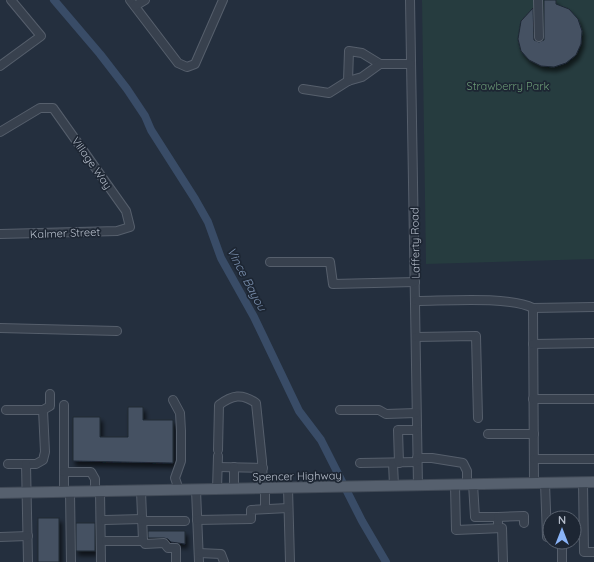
<svg xmlns="http://www.w3.org/2000/svg" width="594" height="562" font-family="Quicksand,sans-serif">
<defs>
<filter id="shadow"><feDropShadow dx="2.5" dy="4.5" stdDeviation="2" flood-color="#0009"/></filter>
</defs>
<rect width="100%" height="100%" fill="#242f3e"/>
<polygon fill="#263c3f" points="422,0 594,0 594,259 426,264"/>
<g fill="none" stroke-linecap="round" stroke-linejoin="round">
<polyline stroke="#394c67" stroke-width="8" points="54,0 100,54 127,89 145,116 151,130 195,199 208,222 221,258 254,317 299,411 321,440 362,521 386,562"/>
</g>
<g fill="#455162" stroke="#1f2835" filter="url(#shadow)">
<polygon points="544,0 556,0 556,4 569,9 578,19 582,31 581,44 576,55 566,63 554,67 541,66 529,60 521,51 518,39 521,21 533,8 534,40 539,42 544,40"/>
<polygon points="128,407 143,407 143,420 173,420 173,463 73,461 73,417 100,417 100,437 128,437"/>
<rect x="38" y="518" width="21" height="44"/>
<rect x="76" y="523" width="19" height="28"/>
<polygon points="148,531 185,531 185,544 171,542 168,539 164,538 148,538"/>
</g>
<g fill="none" stroke-linecap="round" stroke-linejoin="round">
<g stroke="#565f6c" stroke-width="10">
<g id="minor">
<polyline points="130,0 178,63 187,67 195,64 223,0"/>
<polyline points="410,0 418,486"/>
<polyline points="538,0 539,37"/>
<polyline points="135,6 145,0"/>
<polyline points="0,66 41,36 11,0"/>
<polyline points="348,81 349,51 362,53 380,64"/>
<polyline points="303,89 329,93 348,81 362,77 380,64 411,64"/>
<polyline points="0,132 40,108 53,108 126,211 130,227 117,231 0,234"/>
<polyline points="270,262 330,262 333,284 415,282"/>
<path d="M 416,301 C 445,301 509,296 533,308 L 594,307"/>
<polyline points="533,308 534,484"/>
<polyline points="0,328 117,331"/>
<polyline points="416,337 476,336 478,418"/>
<polyline points="533,344 594,343"/>
<polyline points="533,399 594,399"/>
<polyline points="173,400 180,413 181,431 181,461 175,478 179,490"/>
<polyline points="64,405 64,492"/>
<polyline points="6,410 43,410 50,406 50,394"/>
<polyline points="340,410 379,410 386,414 416,413"/>
<polyline points="488,434 534,434"/>
<path d="M 218,450 L 219,405 C 232,395 242,393 256,403 L 262,461 L 263,488"/>
<polyline points="417,458 432,458 463,463 467,471 467,485"/>
<polyline points="534,459 594,459"/>
<polyline points="360,463 417,462"/>
<polyline points="393,463 394,486"/>
<polyline points="399,463 398,430 417,430"/>
<polyline points="8,464 36,464 43,460 45,452 43,410"/>
<polyline points="26,464 28,562"/>
<polyline points="218,467 263,468"/>
<polyline points="234,467 234,489"/>
<polyline points="64,472 91,472 95,479 95,491"/>
<polyline points="545,483 547,537 550,537"/>
<polyline points="583,483 584,552 594,552"/>
<polyline points="473,484 475,517 498,517 498,528"/>
<polyline points="455,485 456,530 502,528 503,562"/>
<polyline points="265,488 265,509"/>
<polyline points="288,488 290,562"/>
<polyline points="217,489 218,456"/>
<polyline points="196,490 199,562"/>
<polyline points="100,491 101,562"/>
<polyline points="141,491 143,541 145,544 164,543 168,548 176,548 176,562"/>
<polyline points="70,492 71,562"/>
<polyline points="498,517 524,516 524,523"/>
<polyline points="105,520 142,519"/>
<polyline points="197,520 251,519 251,510 288,508"/>
<polyline points="142,521 185,521"/>
<polyline points="0,537 28,536"/>
<polyline points="106,541 143,541"/>
<polyline points="562,542 562,562"/>
<polyline points="199,553 221,554 224,562"/>
</g>
</g>
<g stroke="#414a57" stroke-width="12">
<polyline id="major" points="0,493 594,482"/>
</g>
<use href="#minor" stroke="#38414e" stroke-width="8"/>
<use href="#major" stroke="#56606e" stroke-width="10"/>
</g>
<g text-anchor="middle" dominant-baseline="central" stroke-width="3.5" stroke-linejoin="round" paint-order="stroke">
<g font-size="11" fill="#6b9a76" stroke="#1d2633">
<text x="508" y="86">Strawberry Park</text>
</g>
<g font-size="11" fill="#b4bcc9" stroke="#1d2633">
<text transform="translate(92 163) rotate(55)">Village Way</text>
<text transform="translate(65 233) rotate(-2)">Kalmer Street</text>
<text transform="translate(415 243) rotate(-91)">Lafferty Road</text>
<text transform="translate(297 476) rotate(-1)">Spencer Highway</text>
</g>
<g font-size="12" font-style="italic" fill="#7c92b1" stroke="#1d2633">
<text transform="translate(247 279) rotate(62)">Vince Bayou</text>
</g>
</g>
<g transform="translate(562 530)"><circle r="19" fill="#1d2633" stroke="#59626f"/>
<path d="M0-3L7 15L0 10L-7 15Z" fill="#8ab4f8"/>
<text y="-6" font-size="11" font-weight="bold" text-anchor="middle" fill="#b4bcc9">N</text>
</g>
</svg>
